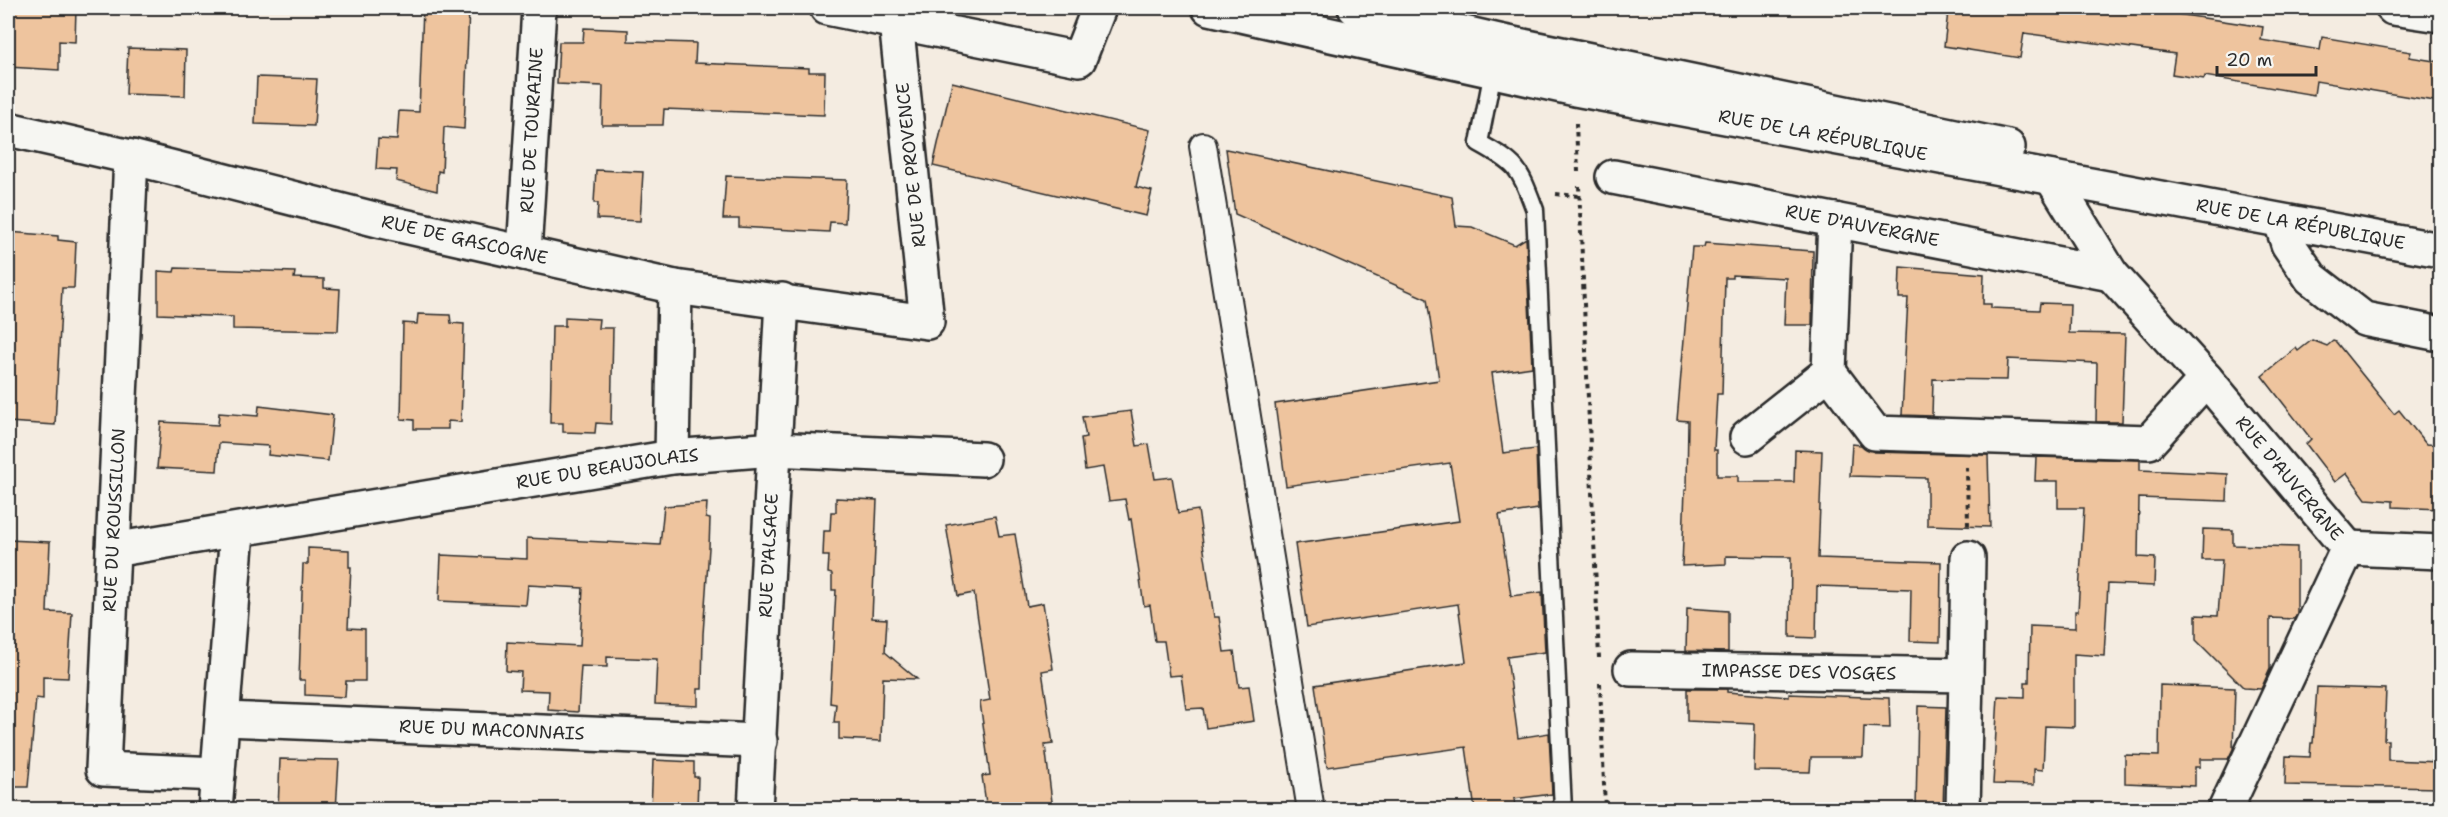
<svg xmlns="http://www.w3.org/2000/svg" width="2448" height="817" font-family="'Shantell Sans',sans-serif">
<rect width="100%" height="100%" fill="#f4ece1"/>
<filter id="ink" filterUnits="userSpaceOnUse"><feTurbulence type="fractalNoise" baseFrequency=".0167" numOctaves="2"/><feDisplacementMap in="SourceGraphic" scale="12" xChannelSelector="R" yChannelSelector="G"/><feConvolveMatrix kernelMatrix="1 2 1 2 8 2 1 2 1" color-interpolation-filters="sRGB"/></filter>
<g filter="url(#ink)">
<g fill="#eec49e" stroke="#2b2b2b" stroke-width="1.5">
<polygon points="8,8 76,8 75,42 59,41 59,70 8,67"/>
<polygon points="423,8 469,8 464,129 444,127 442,172 438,171 437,191 396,181 397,170 376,169 378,139 397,140 399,111 419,112"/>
<polygon points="1958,8 2137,8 2263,27 2261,40 2320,50 2322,37 2411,52 2409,57 2440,62 2440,102 2316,81 2314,95 2205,76 2204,79 2172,74 2175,54 2024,33 2020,58 1944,46 1948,12 1958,13"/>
<polygon points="584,28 628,30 628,41 696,43 695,63 809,68 809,72 825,72 824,115 664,109 663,125 602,125 603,86 557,84 559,42 583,42"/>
<polygon points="128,48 186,50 185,96 126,94"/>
<polygon points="257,77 317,79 314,126 255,124"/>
<polygon points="952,82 1150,130 1136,187 1152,191 1146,216 933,166"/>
<polygon points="1226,149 1452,197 1456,226 1472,227 1515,245 1526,238 1532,367 1492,373 1503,453 1536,449 1538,509 1499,515 1511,596 1542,592 1545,652 1507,657 1518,738 1549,733 1552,794 1514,799 1516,810 1475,810 1466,747 1327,767 1315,685 1466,662 1458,604 1307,627 1295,544 1459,521 1450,463 1286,486 1275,404 1439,380 1427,299 1235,214"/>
<polygon points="596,170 643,172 640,221 597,219 598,203 594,203"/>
<polygon points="726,176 847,180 845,223 830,222 829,232 739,227 739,219 723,219"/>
<polygon points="8,232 58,236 58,240 76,242 74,288 62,288 55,425 8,422"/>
<polygon points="1705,243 1813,251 1812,325 1784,325 1786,278 1732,275 1732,278 1725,278 1722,394 1717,394 1714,450 1717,450 1717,476 1738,476 1738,482 1794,482 1795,450 1822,451 1818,558 1941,562 1940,642 1910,641 1911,589 1817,586 1816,638 1790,637 1791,557 1726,556 1726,564 1682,566 1685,489 1687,489 1688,421 1677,420 1692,247 1704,247"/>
<polygon points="1900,267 1984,274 1983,304 1991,304 1991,308 2039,310 2040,303 2070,304 2069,333 2125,334 2122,422 2096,422 2097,363 2008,359 2007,380 1933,379 1932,416 1902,415 1908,298 1899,298"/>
<polygon points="175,268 295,272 294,278 324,279 324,288 340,289 338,331 233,329 233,317 158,314 158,271 174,272"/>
<polygon points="418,314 450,315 451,323 464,324 461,422 448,421 448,429 414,429 414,420 401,419 403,323 417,324"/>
<polygon points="565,317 599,319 598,328 613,328 611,424 596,423 595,433 563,432 563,423 550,423 552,326 565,326"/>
<polygon points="2312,340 2327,346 2333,341 2336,342 2394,414 2399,410 2426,444 2440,445 2440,509 2393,507 2393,501 2366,499 2347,473 2335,482 2306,444 2311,439 2262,376 2296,348 2298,351"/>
<polygon points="259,406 333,415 328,461 268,455 269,446 219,443 217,471 157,468 161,422 218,425 219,413 258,416"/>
<polygon points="1131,411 1137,446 1149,444 1155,479 1172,477 1178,513 1198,510 1214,617 1219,617 1224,652 1234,651 1239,687 1249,686 1254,721 1206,728 1203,708 1186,709 1181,675 1169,676 1164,641 1155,641 1150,605 1144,606 1131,519 1129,520 1125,499 1109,501 1103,467 1085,470 1081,438 1086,437 1082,417"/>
<polygon points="1852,444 1861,445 1874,452 1988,455 1990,527 1927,525 1927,478 1850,476"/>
<polygon points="2036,457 2140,460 2140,470 2228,474 2227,501 2139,498 2138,557 2155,558 2154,586 2108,584 2104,656 2074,654 2074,727 2045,726 2043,770 2034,769 2034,785 1993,784 1998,696 2025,697 2025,682 2029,682 2030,626 2075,628 2075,611 2078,611 2084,508 2058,508 2058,481 2035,481"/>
<polygon points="836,498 877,500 872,618 887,619 885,652 917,679 883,678 881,741 839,739 839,722 834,722 836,704 830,703 836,590 832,590 832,574 828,573 829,556 823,556 824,531 830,531 831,512 836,512"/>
<polygon points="707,503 706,518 710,519 709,548 703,634 702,689 698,689 698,706 655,704 657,659 607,657 607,667 581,666 578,712 548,710 549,691 520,690 521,672 506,671 507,642 580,646 583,588 528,585 526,605 439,601 441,555 527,559 527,538 660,545 664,506"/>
<polygon points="995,516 999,536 1015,534 1027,606 1043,603 1053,669 1042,671 1053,744 1045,745 1053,810 987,810 982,776 990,775 980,702 990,700 974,593 958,596 946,525"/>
<polygon points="2203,529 2233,530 2233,545 2297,547 2297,613 2294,619 2270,618 2270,669 2261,689 2244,688 2196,640 2196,615 2218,616 2222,560 2202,560"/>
<polygon points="8,540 50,542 47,612 72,613 68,678 43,677 43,699 36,698 28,787 8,787"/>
<polygon points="308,548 349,550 349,567 351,567 348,628 365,629 365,681 346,681 345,697 305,695 305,680 299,680 303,564 308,564"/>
<polygon points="1687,608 1728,611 1728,652 1686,651"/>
<polygon points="2160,685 2235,688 2233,749 2228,759 2200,759 2200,767 2195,767 2195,786 2125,783 2125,755 2159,756"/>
<polygon points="2317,687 2386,689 2384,740 2388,740 2388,760 2440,762 2440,788 2285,785 2286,756 2310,757 2311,743 2313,743"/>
<polygon points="1687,689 1727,689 1727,692 1789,697 1789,694 1889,698 1890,728 1864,727 1863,757 1811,757 1810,772 1754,771 1755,724 1687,721"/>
<polygon points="1918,706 1946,707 1943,810 1916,810"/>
<polygon points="280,759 339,760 336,810 278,810"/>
<polygon points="653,760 694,762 694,777 698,777 697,810 651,810"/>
</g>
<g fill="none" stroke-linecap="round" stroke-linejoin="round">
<g stroke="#2b2b2b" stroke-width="21">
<path id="service" d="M 1494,66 L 1479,143 C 1519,165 1519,168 1535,210 L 1563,810"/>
</g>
<g stroke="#2b2b2b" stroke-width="30">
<polyline id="pedestrian" points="1203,146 1311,810"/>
</g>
<g stroke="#2b2b2b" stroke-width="38">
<g id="minor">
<polyline points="827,8 1079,59 1099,8"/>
<polyline points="2393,8 2440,15"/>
<path id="s1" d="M 8,129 L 131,157 L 382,221 L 675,287 L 927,322 L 896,21 L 897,8"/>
<polyline points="131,157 103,769 218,774"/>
<path id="s2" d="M 1613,177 L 2111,274"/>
<path id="s3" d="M 2052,178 L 2111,274 L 2206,379 L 2348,548 L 2225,810"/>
<polyline points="2281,222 2288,244 2311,278 2364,319 2440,334"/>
<path id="s4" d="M 524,253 L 539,8"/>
<polyline points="1829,372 1835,220"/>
<polyline points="1747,437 1829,372 1875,433 2149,442 2206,379"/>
<polyline points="672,457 675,287"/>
<polyline points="2348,548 2440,552"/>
<path id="s5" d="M 113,550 L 672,457 L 774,449 L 983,459"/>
<path id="s6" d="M 1631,669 L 1966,675 L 1963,810"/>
<polyline points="1966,675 1968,558"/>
<path id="s7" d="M 224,719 L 760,741"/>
<polyline points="215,810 237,531"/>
<path id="s8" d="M 755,810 L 782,300"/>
</g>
</g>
<g stroke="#2b2b2b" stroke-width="38">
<g id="secondary">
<path id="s9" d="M 1209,8 L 1575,89 L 2440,250"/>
<polyline points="1355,8 1499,41 2008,147"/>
</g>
</g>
<g stroke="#2b2b2b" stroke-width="4" stroke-dasharray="4.5 4.5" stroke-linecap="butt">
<polyline points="1576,123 1578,172"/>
<polyline points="1579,186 1599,658"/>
<polyline points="1556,194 1579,196"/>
<polyline points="1967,467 1968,526"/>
<polyline points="1600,683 1605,810"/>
</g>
<use href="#service" stroke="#f6f6f2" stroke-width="16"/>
<use href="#pedestrian" stroke="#f6f6f2" stroke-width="26"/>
<use href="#minor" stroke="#f6f6f2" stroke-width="33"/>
<use href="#secondary" stroke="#f6f6f2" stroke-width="33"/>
</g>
</g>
<g text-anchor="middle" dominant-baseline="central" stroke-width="5" stroke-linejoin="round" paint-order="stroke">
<g font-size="18" fill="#2b2b2b" stroke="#f6f6f2">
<text stroke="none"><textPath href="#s4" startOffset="123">RUE DE TOURAINE</textPath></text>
<text stroke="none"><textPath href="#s9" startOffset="627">RUE DE LA RÉPUBLIQUE</textPath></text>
<text transform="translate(911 165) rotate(-96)">RUE DE PROVENCE</text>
<text stroke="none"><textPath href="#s9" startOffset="1113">RUE DE LA RÉPUBLIQUE</textPath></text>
<text stroke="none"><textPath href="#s2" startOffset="254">RUE D'AUVERGNE</textPath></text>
<text stroke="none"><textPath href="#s1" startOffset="470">RUE DE GASCOGNE</textPath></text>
<text stroke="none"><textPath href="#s5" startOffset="501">RUE DU BEAUJOLAIS</textPath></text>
<text stroke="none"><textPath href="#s3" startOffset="384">RUE D'AUVERGNE</textPath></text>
<text transform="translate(114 520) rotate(-87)">RUE DU ROUSSILLON</text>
<text stroke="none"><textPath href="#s8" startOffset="255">RUE D'ALSACE</textPath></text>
<text stroke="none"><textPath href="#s6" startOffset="168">IMPASSE DES VOSGES</textPath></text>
<text stroke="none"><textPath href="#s7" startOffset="268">RUE DU MACONNAIS</textPath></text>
</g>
</g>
<rect width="2448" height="817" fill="none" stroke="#f6f6f2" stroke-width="30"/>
<rect x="15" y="15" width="2418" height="787" fill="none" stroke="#2b2b2b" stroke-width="2" filter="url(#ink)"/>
<path d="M2217 66v9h99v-9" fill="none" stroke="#2b2b2b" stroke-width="3"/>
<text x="2226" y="66" font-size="18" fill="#2b2b2b" stroke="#f6f6f2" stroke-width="4.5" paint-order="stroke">20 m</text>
</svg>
